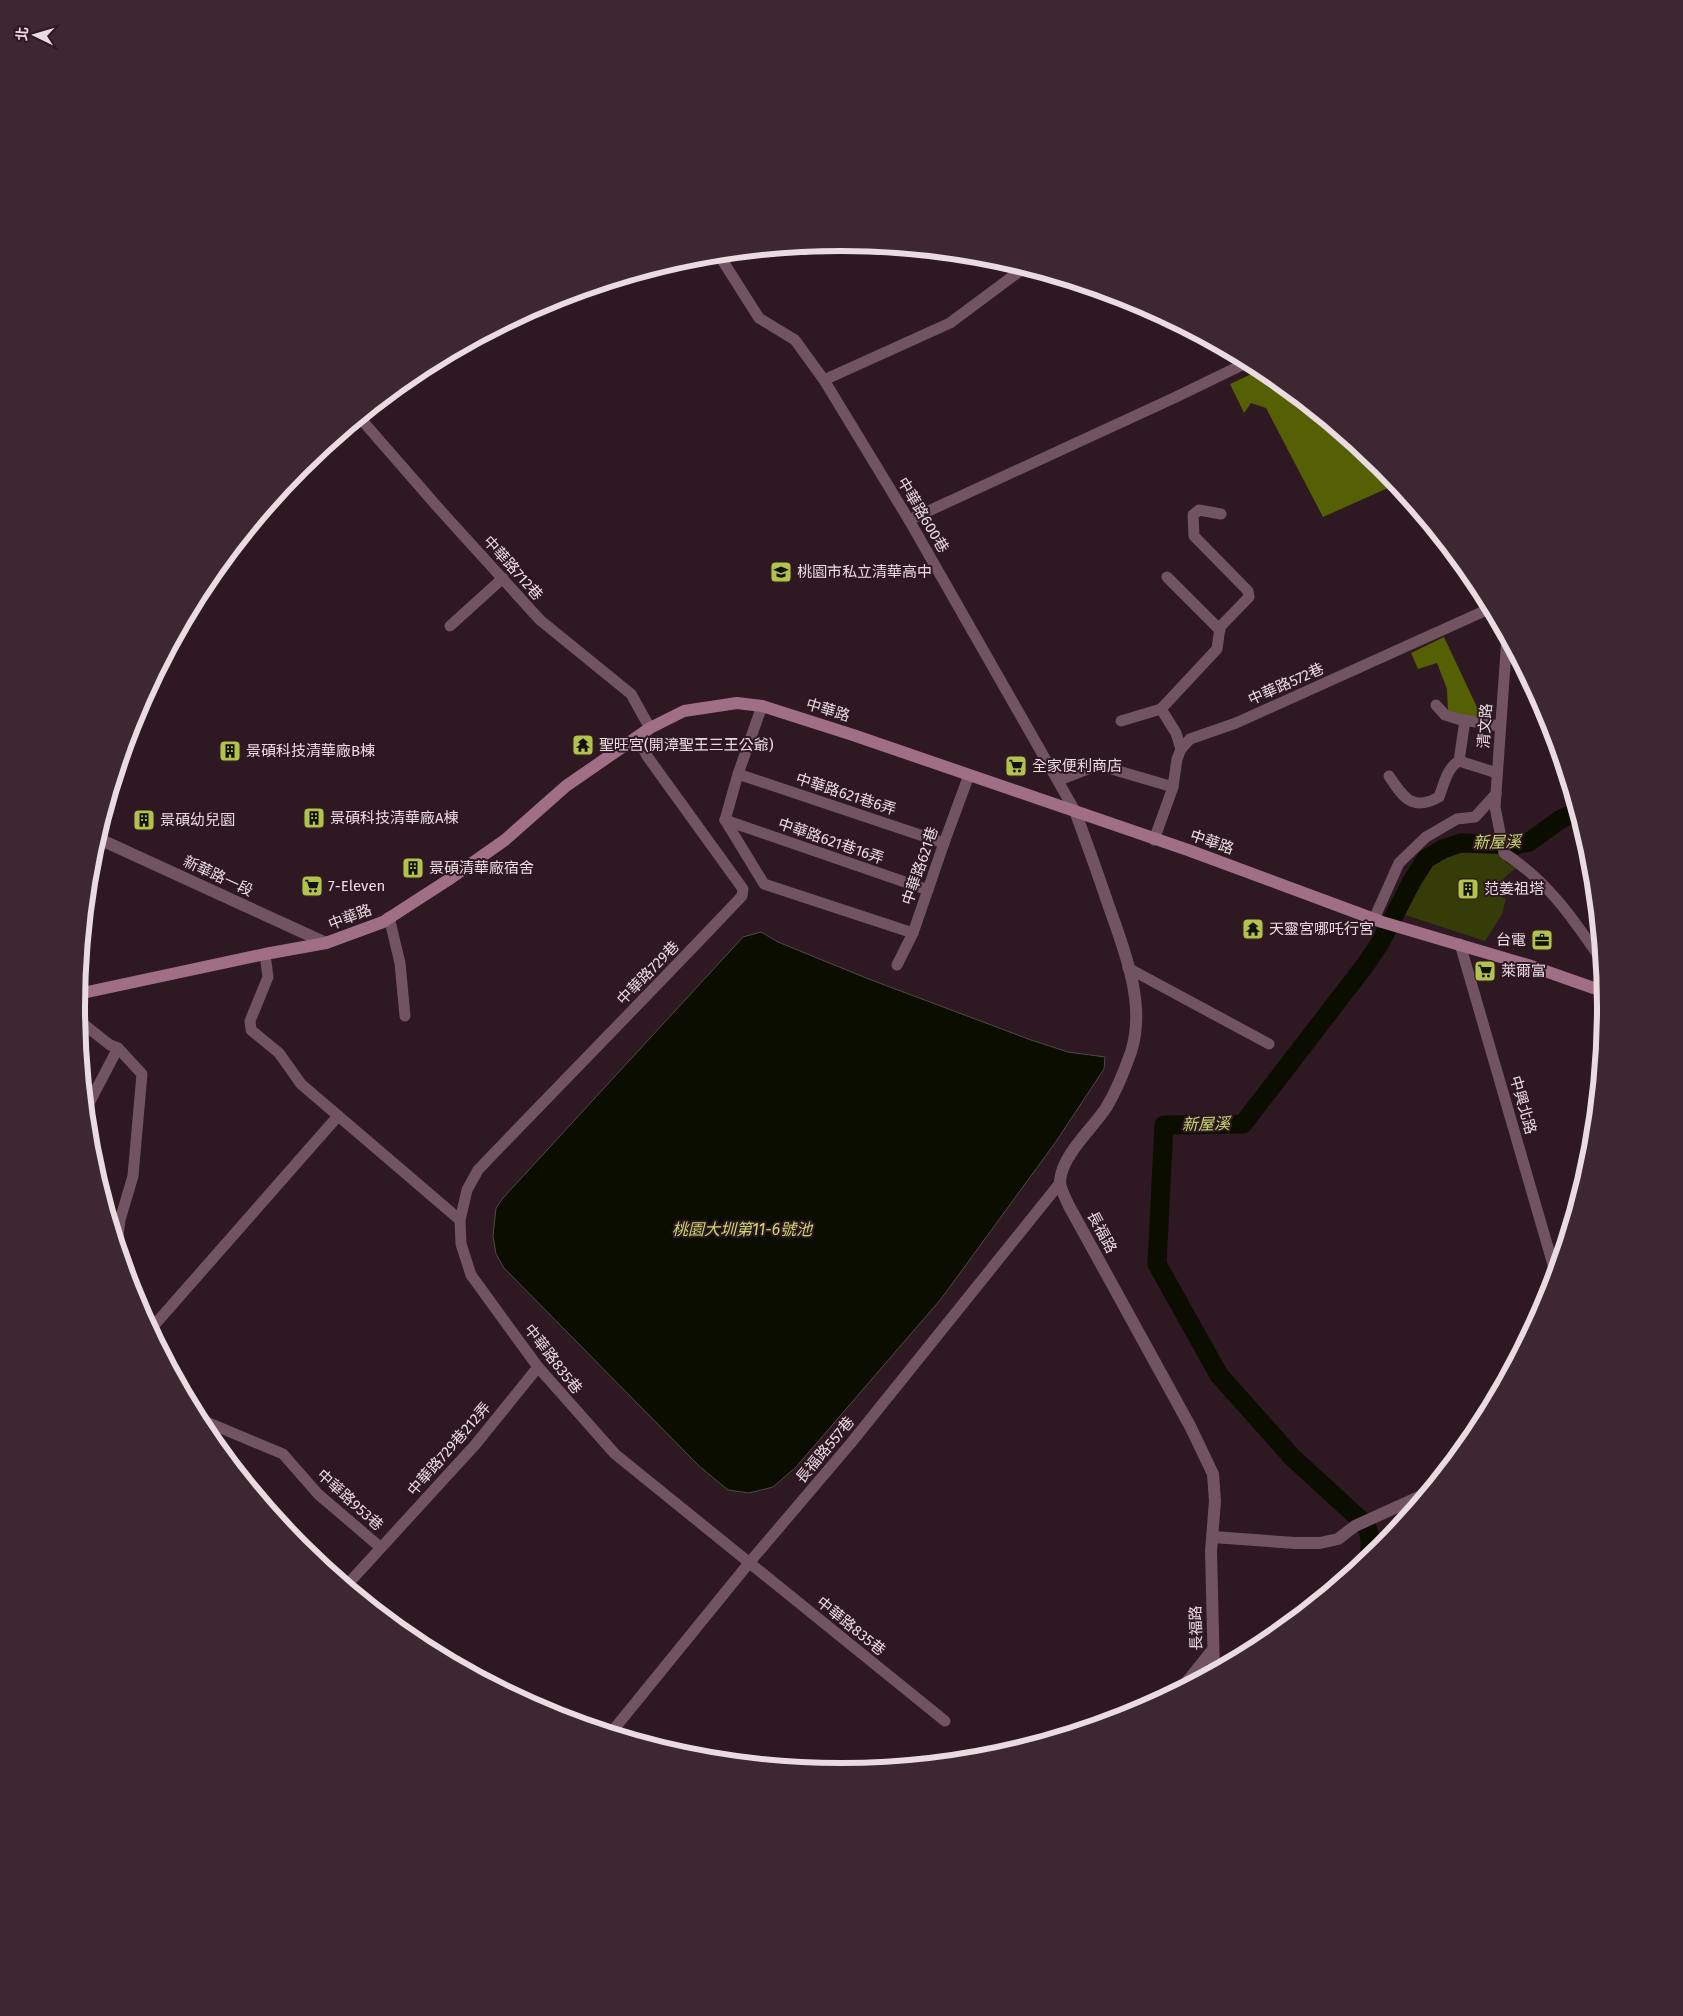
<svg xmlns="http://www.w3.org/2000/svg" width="1683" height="2016" font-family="'Fira Sans','Noto Sans TC',sans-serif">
<rect width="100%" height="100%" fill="#2e1822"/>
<polygon fill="#363c08" points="1481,846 1499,849 1505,862 1516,868 1506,876 1493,894 1506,899 1502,914 1485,941 1402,914 1421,872 1445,850"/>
<g fill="#555f04">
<polygon points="1262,369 1383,467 1397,484 1323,517 1266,408 1251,403 1244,413 1230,384"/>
<polygon points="1444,637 1483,720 1448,712 1447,689 1437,663 1418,669 1411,653"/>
</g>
<polygon fill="#0b0d00" stroke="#4e4b44" points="761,932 778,942 866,978 1031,1040 1068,1052 1105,1057 1104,1069 1055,1143 941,1299 796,1467 773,1487 749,1493 728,1490 699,1466 504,1268 496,1254 493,1236 496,1208 503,1198 743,937"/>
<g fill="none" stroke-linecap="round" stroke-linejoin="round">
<path stroke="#0b0d00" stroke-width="19" d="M 1369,1561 C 1370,1547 1372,1535 1365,1524 L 1292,1457 L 1219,1375 L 1157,1264 L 1164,1125 L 1243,1124 L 1366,964 L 1380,943 L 1412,881 L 1426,859 L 1443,849 L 1461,843 L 1516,845 L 1529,842 L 1561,819 L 1578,812"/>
<g stroke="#725361" stroke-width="11">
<polyline points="719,255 759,318 795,340 824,380 909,520 1075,811"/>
<polyline points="824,380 950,323 1024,268"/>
<polyline points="360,418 442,512 540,620 631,694 650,728"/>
<polyline points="909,520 1176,397 1248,362"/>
<polyline points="1167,577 1220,630"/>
<polyline points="450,626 503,578"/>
<path d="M 1507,637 L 1495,807 L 1504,853 C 1548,881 1574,920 1602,961"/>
<polyline points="1436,705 1445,715 1458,719 1499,726"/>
<polyline points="1121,721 1161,709"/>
<polyline points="1181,749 1176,733 1161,709 1217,649 1220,627 1249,597 1248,591 1194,536 1193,515 1199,510 1221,514"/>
<polyline points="1459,761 1465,720"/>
<polyline points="1459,761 1497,773"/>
<polyline points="738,774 944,843"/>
<path d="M 1389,776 C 1403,797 1412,812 1439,797 C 1444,784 1447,768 1459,761"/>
<polyline points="1059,780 1098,765 1173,787"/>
<polyline points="725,820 764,884 913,933"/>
<polyline points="725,820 928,890"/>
<polyline points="725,820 738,774 762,706"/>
<polyline points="1154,840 1173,787 1177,759 1181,749 1190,739 1236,723 1491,608"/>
<polyline points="389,917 400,963 405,1016"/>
<polyline points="1374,919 1399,863 1426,837 1457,819 1475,817 1496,794"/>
<polyline points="1460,944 1556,1275"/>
<polyline points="265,954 268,977 250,1021 251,1030 279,1053 301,1084 460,1220 461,1244 471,1275 538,1367 615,1454 945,1721"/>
<polyline points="897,965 913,933 944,843 969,775"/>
<polyline points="1128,968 1269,1044"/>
<polyline points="77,1019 110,1045 118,1048 142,1074 133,1176 120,1220 117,1244"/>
<polyline points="86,1109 118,1048"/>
<path d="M 460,1220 L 467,1190 L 478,1170 C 566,1078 655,988 742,896 L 743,889 L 647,756 L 637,737"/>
<polyline points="150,1330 338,1116"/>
<polyline points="197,1418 283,1454 318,1494 380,1547"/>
<polyline points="346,1586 475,1445 538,1367"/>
<polyline points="1179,1691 1212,1650"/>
<polyline points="610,1734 749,1563 851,1443 1060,1183"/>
</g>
<g stroke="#725361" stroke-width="12">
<path d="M 1075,811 C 1086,841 1097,871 1107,901 C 1123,947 1147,1003 1131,1052 C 1124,1072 1117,1090 1106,1108 C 1092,1129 1062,1155 1060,1181 C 1060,1189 1066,1199 1069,1206 L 1190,1426 L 1213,1474 L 1215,1501 L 1211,1551 L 1214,1673"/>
<polyline points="97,838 326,943"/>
<polyline points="1213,1537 1295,1543 1320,1543 1338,1539 1355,1526 1430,1492"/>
</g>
<polyline stroke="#a16f85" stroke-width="12" points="78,994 265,954 326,943 383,922 448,880 505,840 566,786 650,728 684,711 737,703 762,706 853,735 1188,850 1382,922 1528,965 1605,992"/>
</g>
<defs>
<g id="school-square" transform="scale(1.125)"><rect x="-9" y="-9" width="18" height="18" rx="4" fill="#b2c24b" stroke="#2e1822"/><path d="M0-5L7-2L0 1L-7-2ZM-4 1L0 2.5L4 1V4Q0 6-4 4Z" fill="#111"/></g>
<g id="temple-square" transform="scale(1.125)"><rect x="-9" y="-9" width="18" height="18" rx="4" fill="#b2c24b" stroke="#2e1822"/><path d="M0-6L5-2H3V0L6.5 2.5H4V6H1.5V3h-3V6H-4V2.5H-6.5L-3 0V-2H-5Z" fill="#111"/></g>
<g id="building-square" transform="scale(1.125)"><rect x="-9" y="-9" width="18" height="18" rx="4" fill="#b2c24b" stroke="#2e1822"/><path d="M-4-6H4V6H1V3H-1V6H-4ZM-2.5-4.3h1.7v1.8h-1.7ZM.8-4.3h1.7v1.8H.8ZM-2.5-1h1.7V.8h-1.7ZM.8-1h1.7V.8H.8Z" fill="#111"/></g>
<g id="supermarket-square" transform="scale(1.125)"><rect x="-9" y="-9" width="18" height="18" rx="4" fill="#b2c24b" stroke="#2e1822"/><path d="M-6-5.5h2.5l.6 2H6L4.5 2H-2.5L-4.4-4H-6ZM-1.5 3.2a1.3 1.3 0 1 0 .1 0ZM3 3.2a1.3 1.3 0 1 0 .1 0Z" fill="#111"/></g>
<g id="office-square" transform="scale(1.125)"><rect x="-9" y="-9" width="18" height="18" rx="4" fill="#b2c24b" stroke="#2e1822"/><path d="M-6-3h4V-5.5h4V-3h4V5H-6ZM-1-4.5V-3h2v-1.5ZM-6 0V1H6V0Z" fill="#111"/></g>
</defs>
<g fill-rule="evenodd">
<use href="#school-square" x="781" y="572"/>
<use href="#temple-square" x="583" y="745"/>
<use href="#building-square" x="230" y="751"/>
<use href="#supermarket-square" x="1016" y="766"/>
<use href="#building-square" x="314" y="818"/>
<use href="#building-square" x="144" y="820"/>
<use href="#building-square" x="413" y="868"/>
<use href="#supermarket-square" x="312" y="886"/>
<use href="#building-square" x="1468" y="889"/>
<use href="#temple-square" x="1253" y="929"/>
<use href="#office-square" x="1542" y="940"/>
<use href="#supermarket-square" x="1485" y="971"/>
</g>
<g text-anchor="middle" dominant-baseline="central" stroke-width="4" stroke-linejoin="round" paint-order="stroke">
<g font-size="15" fill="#eadbe1" stroke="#2e1822">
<text transform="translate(923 515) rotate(59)">中華路600巷</text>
<text transform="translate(513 568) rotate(48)">中華路712巷</text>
<text transform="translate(1286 684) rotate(-24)">中華路572巷</text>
<text transform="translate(828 710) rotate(17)">中華路</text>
<text transform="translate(1485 726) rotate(-86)">清文路</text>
<text transform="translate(846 794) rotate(18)">中華路621巷6弄</text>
<text transform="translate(831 841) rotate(19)">中華路621巷16弄</text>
<text transform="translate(1212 842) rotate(19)">中華路</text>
<text transform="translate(920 866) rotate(-71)">中華路621巷</text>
<text transform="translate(218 876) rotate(25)">新華路一段</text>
<text transform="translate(350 917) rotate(-21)">中華路</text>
<text transform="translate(648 973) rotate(-46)">中華路729巷</text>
<text transform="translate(1523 1105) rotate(74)">中興北路</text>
<text transform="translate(1102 1232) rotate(62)">長福路</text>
<text transform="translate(553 1359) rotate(52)">中華路835巷</text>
<text transform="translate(449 1449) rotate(-49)">中華路729巷212弄</text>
<text transform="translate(825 1450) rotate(-50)">長福路557巷</text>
<text transform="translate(350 1500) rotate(42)">中華路953巷</text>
<text transform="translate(851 1626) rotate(39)">中華路835巷</text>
<text transform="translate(1196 1628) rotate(-91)">長福路</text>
</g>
<g font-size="15" fill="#eadbe1" stroke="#2e1822" text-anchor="start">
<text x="797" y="572">桃園市私立清華高中</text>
<text x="599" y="745">聖旺宮(開漳聖王三王公爺)</text>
<text x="246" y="751">景碩科技清華廠B棟</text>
<text x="1032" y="766">全家便利商店</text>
<text x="330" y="818">景碩科技清華廠A棟</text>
<text x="160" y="820">景碩幼兒園</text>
<text x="429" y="868">景碩清華廠宿舍</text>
<text x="328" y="886">7-Eleven</text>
<text x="1484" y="889">范姜祖塔</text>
<text x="1269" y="929">天靈宮哪吒行宮</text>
<text x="1526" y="940" text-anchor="end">台電</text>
<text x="1501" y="971">萊爾富</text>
</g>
<g font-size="16" font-style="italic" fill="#c9d96d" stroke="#2e1822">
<text transform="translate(1497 842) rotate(-1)">新屋溪</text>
<text transform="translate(1206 1124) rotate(-1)">新屋溪</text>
<text x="742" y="1229">桃園大圳第11-6號池</text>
</g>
</g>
<path d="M0 0H1683V2016H0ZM85 1007a756 756 0 1 1 1512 0a756 756 0 1 1-1512 0Z" fill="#3d2831" fill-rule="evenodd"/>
<path fill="none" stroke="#eadbe1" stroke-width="6" d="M85 1007a756 756 0 1 1 1512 0a756 756 0 1 1-1512 0Z"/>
<g transform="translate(35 35) rotate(275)" stroke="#2e1822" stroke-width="4" paint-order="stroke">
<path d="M0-4L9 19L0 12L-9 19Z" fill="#eadbe1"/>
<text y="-8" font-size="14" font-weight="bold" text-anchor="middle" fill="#eadbe1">北</text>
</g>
</svg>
